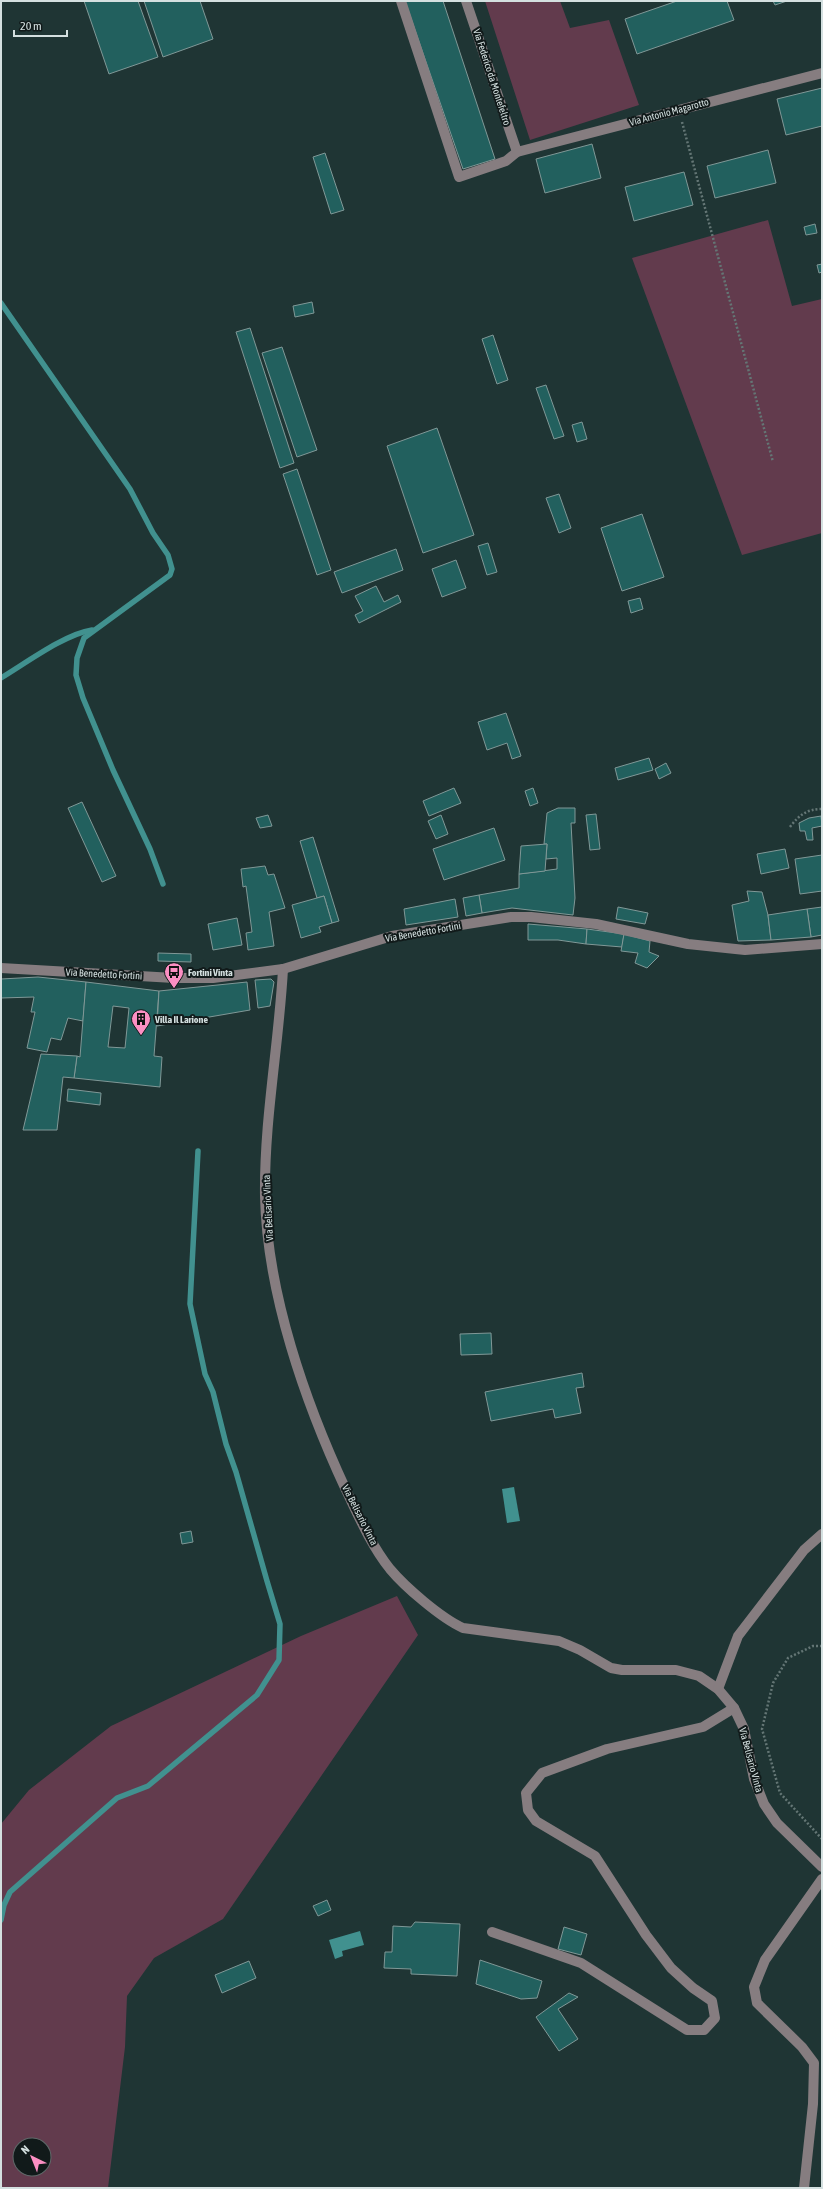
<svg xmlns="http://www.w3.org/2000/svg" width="823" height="2189" font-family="'Asap Condensed',sans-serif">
<rect width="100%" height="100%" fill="#1f3534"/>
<g fill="#623b4d" fill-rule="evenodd">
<polygon points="485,1 560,1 570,28 609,20 639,105 530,140"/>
<polygon points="768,220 792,306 822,299 822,533 742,555 632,258"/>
<path d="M 397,1596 L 418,1635 L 223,1919 L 154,1958 L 127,1996 L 125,2047 L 108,2188 L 1,2188 L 1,1824 L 29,1790 L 111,1726 L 301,1636 ZM 20,2145 L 44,2145 L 44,2169 L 20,2169 Z"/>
</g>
<g fill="#41918f">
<polygon points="514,1487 520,1521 507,1523 502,1489"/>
<polygon points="360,1931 364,1945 342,1951 343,1956 335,1959 329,1940"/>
</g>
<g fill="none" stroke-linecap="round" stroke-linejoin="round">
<g stroke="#41918f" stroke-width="5.5">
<polyline points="1,303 130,489 153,533 168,555 172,569 170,575 84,638 77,658 76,675 83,698 113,770 150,849 163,884"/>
<path d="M 1,678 C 26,663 65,634 92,630"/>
<polyline points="1,1920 4,1905 10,1892 117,1798 148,1786 257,1695 279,1660 280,1624 267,1581 236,1472 226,1444 213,1392 205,1374 190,1304 198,1151"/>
</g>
</g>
<g fill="#22605e" stroke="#809897" fill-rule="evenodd">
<polygon points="84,1 138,1 158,57 109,74"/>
<polygon points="144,1 200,1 213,39 163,57"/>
<polygon points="405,1 443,1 495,159 463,169"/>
<polygon points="677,1 727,1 734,20 637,54 625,19"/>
<polygon points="773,1 787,1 775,5"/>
<polygon points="822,88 822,126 786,135 777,99"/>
<polygon points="592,144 601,178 545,193 536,159"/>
<polygon points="768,150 776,183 715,198 707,166"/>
<polygon points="325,153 344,210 331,214 313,157"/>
<polygon points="684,172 693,205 634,221 625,187"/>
<polygon points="815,224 817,233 806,235 804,227"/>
<polygon points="822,264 822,272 819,273 817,265"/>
<polygon points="312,302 314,313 295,317 293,306"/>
<polygon points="250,328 294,463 280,468 236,332"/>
<polygon points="493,335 508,380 497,384 482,339"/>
<polygon points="282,347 317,450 297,457 262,353"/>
<polygon points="546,385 564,436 554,439 536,388"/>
<polygon points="582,422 587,439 577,442 572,425"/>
<polygon points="437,428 474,535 423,553 387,446"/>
<polygon points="297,469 331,570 317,575 283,474"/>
<polygon points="559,494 571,528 559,533 546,498"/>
<polygon points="642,514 664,577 622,591 601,528"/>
<polygon points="488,543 497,572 487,575 478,546"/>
<polygon points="396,549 403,570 342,593 334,572"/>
<polygon points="456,560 466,588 442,597 432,569"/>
<polygon points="376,586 384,602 398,595 401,602 359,623 355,615 363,611 355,596"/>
<polygon points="640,598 643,609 631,613 628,601"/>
<polygon points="506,713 521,756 512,759 507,743 487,750 478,722"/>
<polygon points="649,758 653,770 618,780 615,768"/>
<polygon points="666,763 671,773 659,779 655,769"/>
<polygon points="454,788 461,803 429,816 423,801"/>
<polygon points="533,788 538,803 530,806 525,791"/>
<polygon points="82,802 116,876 102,882 68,808"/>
<polygon points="558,808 575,808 575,823 571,823 575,898 573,915 512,908 482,913 479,895 519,888 519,874 557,869 557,858 546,859 547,844 544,844 547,813"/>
<polygon points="596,814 600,849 590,850 586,815"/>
<polygon points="268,815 272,826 260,828 256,818"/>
<polygon points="441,815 448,834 436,839 428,821"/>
<polygon points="821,816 822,826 812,828 813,840 807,840 805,831 800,831 799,823 809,818"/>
<polygon points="494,828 505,860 444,880 433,849"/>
<polygon points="313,837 339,921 332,923 324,896 317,898 300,841"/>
<polygon points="547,844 545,871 519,874 521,846"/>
<polygon points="785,849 789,868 761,874 757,854"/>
<polygon points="822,855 822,891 800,894 795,859"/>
<polygon points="265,866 268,875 274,874 285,908 269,912 274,946 248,950 246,933 252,932 246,886 243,887 241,869"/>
<polygon points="747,891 762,892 768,915 771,940 738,941 732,905 749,901"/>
<polygon points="479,895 482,913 466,916 463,898"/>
<polygon points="324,896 332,923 319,927 321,932 301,938 292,905"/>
<polygon points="455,899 458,917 406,925 404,909"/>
<polygon points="618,907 648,913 645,924 616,919"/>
<polygon points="822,907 822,935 811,937 807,909"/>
<polygon points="807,909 811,937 771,940 768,915"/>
<polygon points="237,918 242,945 213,950 208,924"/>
<polygon points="528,924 587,929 586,944 558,940 528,940"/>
<polygon points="587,929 624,934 622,947 586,944"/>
<polygon points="624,934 650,941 649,952 659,956 647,968 635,963 638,953 621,951"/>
<polygon points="158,953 191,954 191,962 158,961"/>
<polygon points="38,977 86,982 83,1021 68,1018 61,1040 51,1038 47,1052 27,1048 35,1012 31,1012 34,997 1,998 1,979"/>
<polygon points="271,979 274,982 270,1006 258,1008 255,980"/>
<path d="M 86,982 L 159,991 L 154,1056 L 162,1057 L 160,1087 L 74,1078 L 77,1056 L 80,1057 ZM 113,1006 L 129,1008 L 125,1048 L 108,1047 Z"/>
<polygon points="247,982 250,1010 157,1026 159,991"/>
<polygon points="41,1054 77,1056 74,1078 63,1077 57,1130 23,1130"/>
<polygon points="68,1089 101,1093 100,1105 67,1101"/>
<polygon points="491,1333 492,1354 461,1355 460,1334"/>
<polygon points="582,1373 584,1387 576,1388 581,1413 555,1418 553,1409 491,1421 485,1392"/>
<polygon points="191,1531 193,1542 182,1544 180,1533"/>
<polygon points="327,1900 331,1910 318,1916 313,1906"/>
<polygon points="415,1922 460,1924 457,1976 411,1974 411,1969 384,1968 385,1952 392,1952 393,1926 411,1927"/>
<polygon points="564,1927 587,1934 581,1955 558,1949"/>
<polygon points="480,1960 542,1981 537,1998 521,1999 476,1984"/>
<polygon points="249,1961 256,1978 222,1993 215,1975"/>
<polygon points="569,1993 578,1997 558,2009 578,2039 559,2051 536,2017"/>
</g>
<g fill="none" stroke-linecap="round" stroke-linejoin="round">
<g stroke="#647675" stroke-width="2.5" stroke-dasharray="2 2" stroke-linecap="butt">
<polyline points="682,122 773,462"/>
<path d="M 790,827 C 799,815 807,809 822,809"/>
<polyline points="822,1646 813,1646 788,1658 773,1683 762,1729 780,1793 822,1839"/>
</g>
<g stroke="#867d80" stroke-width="10">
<polyline points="401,1 459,177 506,161 517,152 822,73"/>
<polyline points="466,1 517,152"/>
<polyline points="1,968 174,978 213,978 283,969 392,936 511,917 531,917 596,924 688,944 745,950 822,944"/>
<path d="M 283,969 C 279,1044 264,1120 265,1196 C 267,1293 305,1402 346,1490 C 359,1517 371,1545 390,1569 C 405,1587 441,1618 463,1628 L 559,1641 L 580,1650 L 611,1668 L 622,1670 L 676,1670 L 699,1676 L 718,1689 L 734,1708 L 744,1729 L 754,1779 L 764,1804 L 777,1823 L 822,1867"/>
<polyline points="718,1689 738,1636 804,1550 822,1534"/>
<polyline points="492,1932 581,1963 687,2030 704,2030 715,2018 712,2001 693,1988 671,1968 646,1935 595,1856 536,1821 528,1810 526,1793 542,1773 607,1749 703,1727 734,1708"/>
<polyline points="804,2188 813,2104 814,2063 802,2047 757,2003 754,1987 765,1960 822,1879"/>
</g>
</g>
<defs>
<g id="bus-pin" transform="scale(1)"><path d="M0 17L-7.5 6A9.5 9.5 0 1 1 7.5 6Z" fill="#fc8fc3" stroke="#111a1a"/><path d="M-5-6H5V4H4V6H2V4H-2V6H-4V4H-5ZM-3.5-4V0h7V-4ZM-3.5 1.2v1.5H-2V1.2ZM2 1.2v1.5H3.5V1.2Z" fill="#111"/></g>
<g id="building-pin" transform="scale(1)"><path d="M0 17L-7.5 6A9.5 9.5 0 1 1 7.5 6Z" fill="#fc8fc3" stroke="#111a1a"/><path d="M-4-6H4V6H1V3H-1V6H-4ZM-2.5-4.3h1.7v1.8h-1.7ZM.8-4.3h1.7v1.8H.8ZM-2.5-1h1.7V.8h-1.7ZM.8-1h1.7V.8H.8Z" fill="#111"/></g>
</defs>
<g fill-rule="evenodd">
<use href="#bus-pin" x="174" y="972"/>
<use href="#building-pin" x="141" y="1019"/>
</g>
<g text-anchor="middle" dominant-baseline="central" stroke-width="4" stroke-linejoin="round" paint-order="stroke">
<g font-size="10" fill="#d4e0e0" stroke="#111a1a">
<text transform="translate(492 77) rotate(72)">Via Federico da Montefeltro</text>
<text transform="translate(669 112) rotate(-15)">Via Antonio Magarotto</text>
<text transform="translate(423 932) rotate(-10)">Via Benedetto Fortini</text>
<text transform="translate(104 974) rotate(3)">Via Benedetto Fortini</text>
<text transform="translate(268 1208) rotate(-93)">Via Belisario Vinta</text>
<text transform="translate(360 1515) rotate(63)">Via Belisario Vinta</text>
<text transform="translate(751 1760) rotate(75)">Via Belisario Vinta</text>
</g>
<g font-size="10" font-weight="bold" fill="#d4e0e0" stroke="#111a1a" text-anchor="start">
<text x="188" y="972">Fortini Vinta</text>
<text x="155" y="1019">Villa Il Larione</text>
</g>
</g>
<rect width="823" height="2189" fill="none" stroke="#d4e0e0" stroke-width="4"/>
<g transform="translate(32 2157) rotate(317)"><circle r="19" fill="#111a1a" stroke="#5f6969"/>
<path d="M0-3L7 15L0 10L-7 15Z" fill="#fc8fc3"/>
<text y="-6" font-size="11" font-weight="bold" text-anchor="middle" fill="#d4e0e0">N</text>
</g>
<path d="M14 30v6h53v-6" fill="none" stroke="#d4e0e0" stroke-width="2"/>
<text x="20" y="30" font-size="12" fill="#d4e0e0" stroke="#111a1a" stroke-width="3" paint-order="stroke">20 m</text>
</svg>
